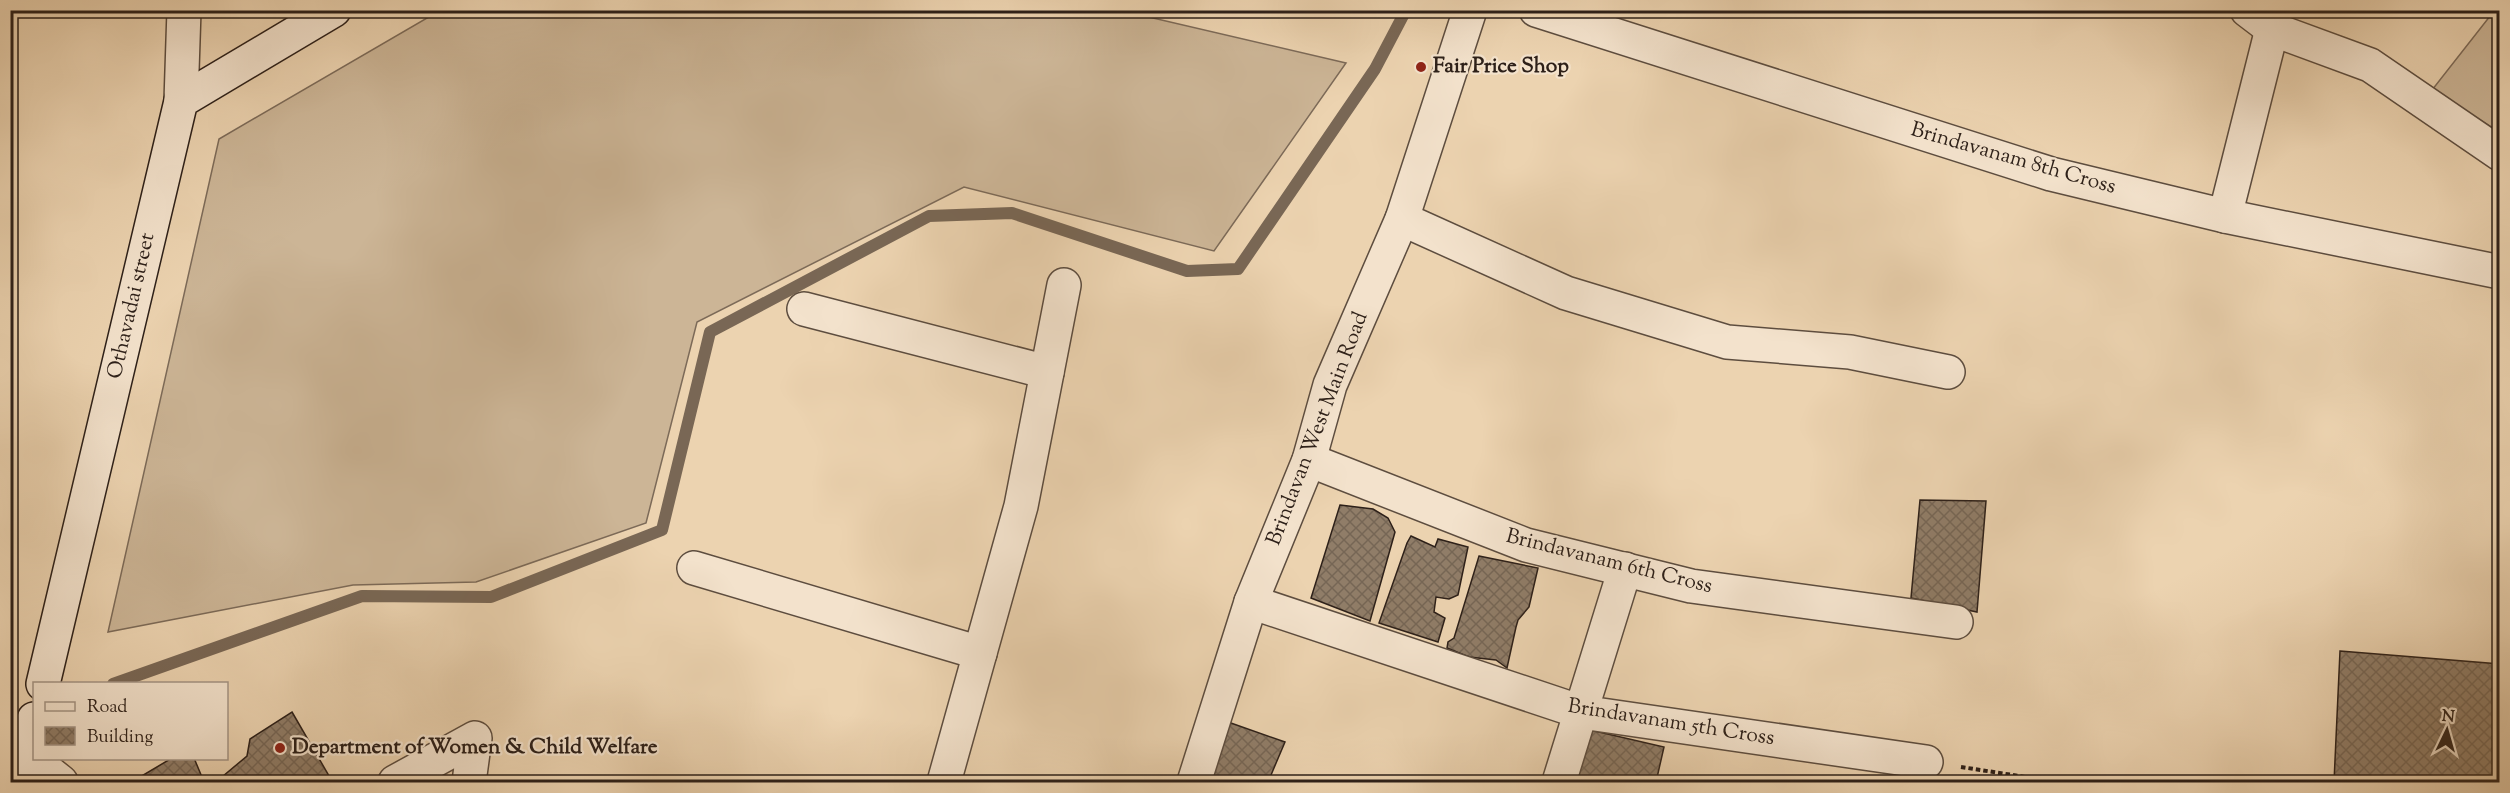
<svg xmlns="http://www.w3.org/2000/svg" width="2510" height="793" font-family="'Sorts Mill Goudy',serif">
<defs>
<pattern id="building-cross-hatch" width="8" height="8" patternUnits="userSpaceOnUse" patternTransform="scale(1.5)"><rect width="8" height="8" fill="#907d68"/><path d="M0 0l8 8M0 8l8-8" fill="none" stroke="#766655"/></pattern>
</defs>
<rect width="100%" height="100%" fill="#ecd3b0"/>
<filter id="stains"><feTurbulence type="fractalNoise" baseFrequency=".00333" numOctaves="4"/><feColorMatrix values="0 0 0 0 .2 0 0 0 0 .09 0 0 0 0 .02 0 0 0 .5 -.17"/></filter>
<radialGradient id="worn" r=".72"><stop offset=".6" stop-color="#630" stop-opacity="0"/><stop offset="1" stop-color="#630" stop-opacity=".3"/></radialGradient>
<g fill="#ccb596" stroke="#7c6a58" stroke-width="1.5">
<polygon points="690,11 708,15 710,10 1123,11 1346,63 1214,251 964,187 697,322 646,523 476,582 353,585 108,632 219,139 439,11"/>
<polygon points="2494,11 2499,11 2499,132 2432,90"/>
</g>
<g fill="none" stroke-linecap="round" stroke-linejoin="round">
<polyline stroke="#796755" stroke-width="12" points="113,684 362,596 491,597 662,530 710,332 929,216 1012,213 1187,271 1238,269 1375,69 1406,10"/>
</g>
<g fill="url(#building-cross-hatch)" stroke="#2d2019" stroke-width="1.5">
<polygon points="1920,500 1986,501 1977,612 1911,598"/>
<polygon points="1340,505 1373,509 1388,518 1395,532 1370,621 1311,598"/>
<polygon points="1411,536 1435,547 1438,539 1468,547 1458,595 1449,599 1436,597 1434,612 1445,618 1438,642 1379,623 1407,543"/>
<polygon points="1479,556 1538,568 1529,607 1518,620 1516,627 1507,668 1496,660 1469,657 1447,648 1448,642 1454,638"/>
<polygon points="2340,651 2500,664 2500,782 2334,782"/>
<polygon points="292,712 332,781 329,782 216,782 247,756 250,739"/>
<polygon points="1228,722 1285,742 1268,782 1207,782"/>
<polygon points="1586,729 1664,747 1656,782 1569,782"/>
<polygon points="172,758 194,758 204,782 144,782 140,777"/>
<polygon points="496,778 540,782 495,782"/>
</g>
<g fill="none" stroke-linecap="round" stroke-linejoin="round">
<g stroke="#5d4d3f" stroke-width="36">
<g id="street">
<polyline points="1536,10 2051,174 2225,216 2500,272"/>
<polyline points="2247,10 2272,29 2370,65 2500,154"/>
<polyline points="181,101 184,10"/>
<polyline points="2225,216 2272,29"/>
<polyline points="1402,219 1566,293 1727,342 1850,352 1948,372"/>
<polyline points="804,309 1047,372"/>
<polyline points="1309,460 1526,545 1691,586 1956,622"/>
<polyline points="694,568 980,653"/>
<polyline points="1251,602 1581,712 1926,762"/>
<polyline points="10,752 26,754 61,782"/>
<polyline points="395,782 475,738 469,782"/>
<polyline points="944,782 1021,506 1064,285"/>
<polyline points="1194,782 1251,602 1309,460 1330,385 1402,219 1470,10"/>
<polyline points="1559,782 1625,569"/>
</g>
</g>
<g stroke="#2d2019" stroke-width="36">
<g id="secondary">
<polyline points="43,684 181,101 334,10"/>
<polyline points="10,773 26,754 34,719"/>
</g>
</g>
<polyline stroke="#2d2019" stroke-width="4" stroke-dasharray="4.5 3" stroke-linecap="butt" points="1961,767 2058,782"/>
<use href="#street" stroke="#f3e2cc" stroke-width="33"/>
<use href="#secondary" stroke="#f3e2cc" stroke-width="33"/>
</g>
<g fill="#8f2418" stroke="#f3e2cc" stroke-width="2">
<circle cx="1421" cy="67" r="6"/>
<circle cx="280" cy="748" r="6"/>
</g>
<g text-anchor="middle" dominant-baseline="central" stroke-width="4.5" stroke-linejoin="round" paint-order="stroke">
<g font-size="21" font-weight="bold" fill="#2d2019" stroke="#f3e2cc" text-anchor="start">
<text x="1433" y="67">Fair Price Shop</text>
<text x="292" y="748">Department of Women &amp; Child Welfare</text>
</g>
<g font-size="21" fill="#2d2019" stroke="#f3e2cc">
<text transform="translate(2013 159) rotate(16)">Brindavanam 8th Cross</text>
<text transform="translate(132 306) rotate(-77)">Othavadai street</text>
<text transform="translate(1318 429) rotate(-69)">Brindavan West Main Road</text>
<text transform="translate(1609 562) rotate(14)">Brindavanam 6th Cross</text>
<text transform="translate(1671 723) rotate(9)">Brindavanam 5th Cross</text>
</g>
</g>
<rect width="2510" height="793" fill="none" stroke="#ecd3b0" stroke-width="36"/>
<rect x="12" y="12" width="2486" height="769" fill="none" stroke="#2d2019" stroke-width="3"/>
<rect x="18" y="18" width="2474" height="757" fill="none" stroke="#2d2019" stroke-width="1.5"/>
<rect x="33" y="682" width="195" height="78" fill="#f3e2cc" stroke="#a49484" stroke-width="1.5"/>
<rect x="45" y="702" width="30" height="9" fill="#f3e2cc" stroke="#a49484" stroke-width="1.5"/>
<text x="87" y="712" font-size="18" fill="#2d2019">Road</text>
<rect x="45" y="727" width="30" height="18" fill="url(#building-cross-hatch)" stroke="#a49484" stroke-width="1.5"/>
<text x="87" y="742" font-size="18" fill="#2d2019">Building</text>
<g transform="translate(2447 730) rotate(5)" stroke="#f3e2cc" stroke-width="4.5" paint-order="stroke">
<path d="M0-4.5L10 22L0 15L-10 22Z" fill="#2d2019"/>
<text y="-9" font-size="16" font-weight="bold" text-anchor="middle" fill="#2d2019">N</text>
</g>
<rect width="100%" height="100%" filter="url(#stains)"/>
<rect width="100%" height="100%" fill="url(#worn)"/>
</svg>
